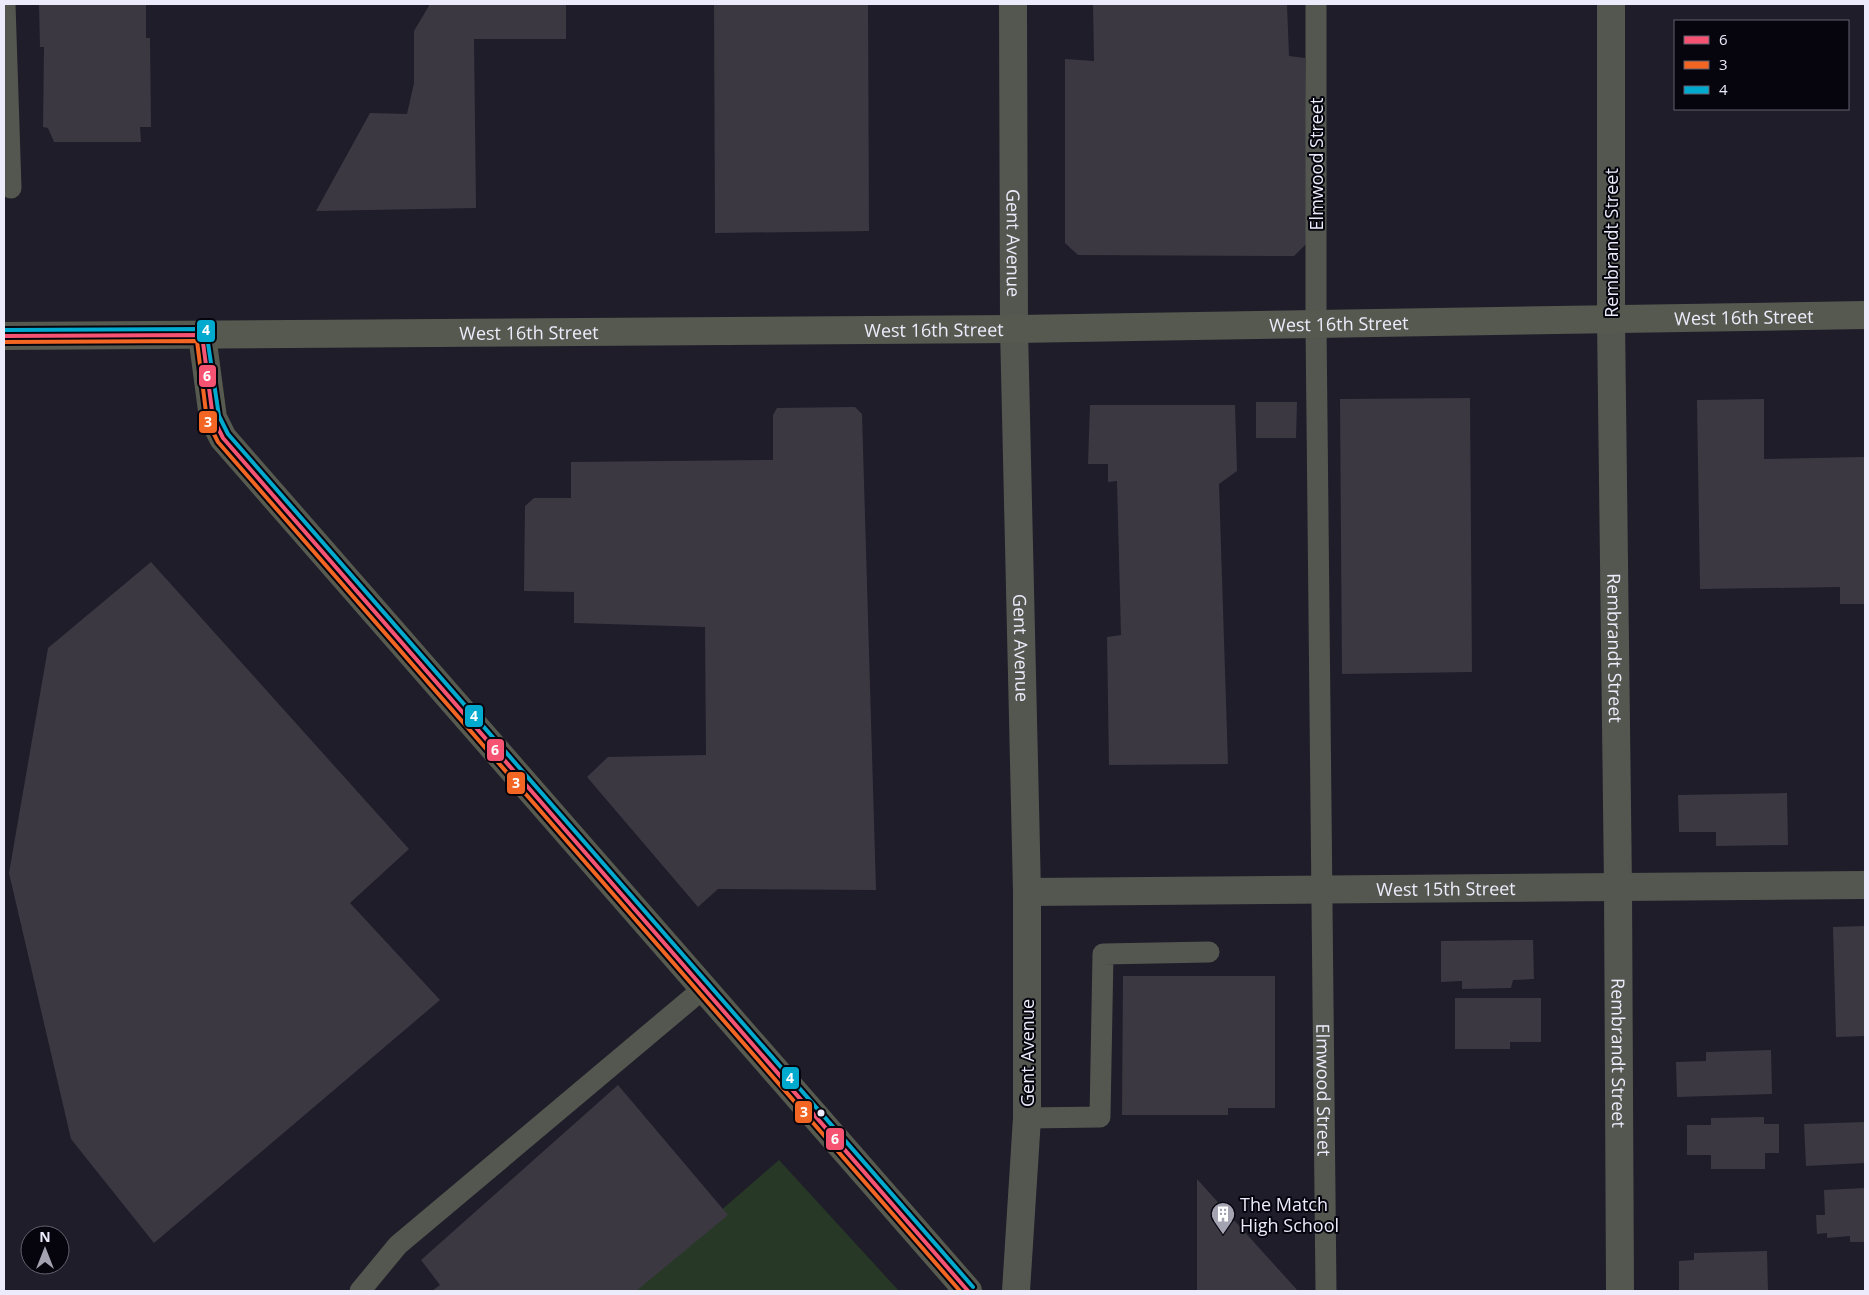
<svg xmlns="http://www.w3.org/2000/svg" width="1869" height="1295" font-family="'Open Sans',sans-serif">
<rect width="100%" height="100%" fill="#1e1d29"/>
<polygon fill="#283827" points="779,1160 899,1291 628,1291"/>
<g fill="#3c3842">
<polygon points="39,4 146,4 146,38 150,38 151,127 140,127 141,142 54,142 48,128 43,127 44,47 40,47"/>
<polygon points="430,4 566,4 566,39 474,39 476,208 316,211 370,113 407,114 414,83 414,31"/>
<polygon points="714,4 868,4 869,231 715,233"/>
<polygon points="1093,4 1287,4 1289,56 1305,58 1309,241 1294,256 1078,255 1065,243 1065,59 1094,61"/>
<polygon points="1470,398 1472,672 1342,674 1340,399"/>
<polygon points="1764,399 1764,459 1865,457 1865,604 1840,604 1840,587 1700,589 1697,400"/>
<polygon points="1256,402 1297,402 1296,438 1256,438"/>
<polygon points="1090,405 1235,405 1237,471 1219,484 1228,764 1109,765 1107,637 1121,635 1117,481 1108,482 1108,464 1088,464"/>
<polygon points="855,407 862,414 876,890 718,889 698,907 587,777 608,757 706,755 705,627 574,623 574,592 524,591 525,506 534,498 571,498 571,462 773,460 773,415 777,408"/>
<polygon points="151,562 409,849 350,903 440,1000 154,1243 71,1139 9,873 48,648"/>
<polygon points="1787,793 1788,845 1716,846 1716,832 1679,832 1678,795"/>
<polygon points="1865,926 1865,1036 1836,1037 1833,927"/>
<polygon points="1533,940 1534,979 1513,980 1511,988 1462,989 1462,981 1441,982 1441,941"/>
<polygon points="1123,976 1275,976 1275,1108 1228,1108 1228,1115 1122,1115"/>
<polygon points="1455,998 1541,998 1541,1042 1510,1042 1510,1049 1455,1049"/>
<polygon points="1771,1050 1772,1094 1677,1097 1676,1062 1706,1061 1706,1052"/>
<polygon points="618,1085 728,1215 636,1291 432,1291 440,1285 421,1260"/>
<polygon points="1764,1117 1764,1124 1779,1124 1779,1153 1765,1153 1765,1169 1711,1169 1711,1155 1687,1155 1687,1125 1711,1125 1711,1118"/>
<polygon points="1865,1122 1865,1163 1806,1166 1804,1124"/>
<polygon points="1197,1179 1298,1291 1197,1291"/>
<polygon points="1865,1188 1865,1242 1850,1242 1850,1236 1827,1238 1827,1233 1817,1234 1816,1215 1825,1215 1824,1190"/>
<polygon points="1767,1251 1768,1291 1679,1291 1679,1261 1694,1260 1694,1253"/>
</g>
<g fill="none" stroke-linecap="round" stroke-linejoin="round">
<g stroke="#54574f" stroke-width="21">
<polyline points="5,4 11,188"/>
<path id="s1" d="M 1316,4 L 1316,324 L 1326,1291"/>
<polyline points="1027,1118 1100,1117 1103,954 1209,952"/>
<polyline points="360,1291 398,1245 704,988"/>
</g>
<g stroke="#54574f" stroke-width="28">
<path id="s2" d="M 1013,4 L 1014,329 L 1027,892 L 1027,1118 L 1016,1291"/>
<path id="s3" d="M 1611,4 L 1611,320 L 1618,887 L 1620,1291"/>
<path id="s4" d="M 1027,892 L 1865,885"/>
</g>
<polyline stroke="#575b4f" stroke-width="28" points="202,335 213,418 223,438 968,1291"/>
<path stroke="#55594f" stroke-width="28" id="s5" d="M 4,336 L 1014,329 L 1865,315"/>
<g stroke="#06050e" stroke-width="8">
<polyline id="bus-1" points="4,336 202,335 213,418 223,438 968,1291"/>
</g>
<g stroke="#06050e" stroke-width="8">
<polyline id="bus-2" points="4,342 197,341 207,420 218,442 960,1291"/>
</g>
<g stroke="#06050e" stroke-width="8">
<polyline id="bus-3" points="4,330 202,329 206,330 219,416 228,434 973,1287"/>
</g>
<use href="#bus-1" stroke="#f65372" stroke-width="4"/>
<use href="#bus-2" stroke="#f26522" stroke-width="4"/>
<use href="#bus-3" stroke="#00a9ce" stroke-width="4"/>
</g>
<defs>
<g id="building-pin" transform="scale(1.25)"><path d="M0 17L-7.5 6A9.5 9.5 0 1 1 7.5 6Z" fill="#a4a3b2" stroke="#06050e"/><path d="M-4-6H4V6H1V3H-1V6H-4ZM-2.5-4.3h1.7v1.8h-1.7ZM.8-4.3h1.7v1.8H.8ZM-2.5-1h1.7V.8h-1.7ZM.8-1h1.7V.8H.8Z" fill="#fff"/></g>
</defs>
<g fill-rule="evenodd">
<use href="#building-pin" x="1223" y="1214"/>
</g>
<circle fill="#ecebfb" stroke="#06050e" stroke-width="2" cx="821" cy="1113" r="4.5"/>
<g text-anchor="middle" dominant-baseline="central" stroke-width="4" stroke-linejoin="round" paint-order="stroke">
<g font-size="18" fill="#ecebfb" stroke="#06050e">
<text transform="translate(1316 164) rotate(-90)">Elmwood Street</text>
<text stroke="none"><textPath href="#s2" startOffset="239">Gent Avenue</textPath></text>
<text transform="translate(1611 243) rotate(-90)">Rembrandt Street</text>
<text stroke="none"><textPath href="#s5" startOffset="1740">West 16th Street</textPath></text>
<text stroke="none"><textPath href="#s5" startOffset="1335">West 16th Street</textPath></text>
<text stroke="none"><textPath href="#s5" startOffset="930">West 16th Street</textPath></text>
<text stroke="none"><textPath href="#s5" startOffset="525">West 16th Street</textPath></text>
<text stroke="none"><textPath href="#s2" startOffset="644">Gent Avenue</textPath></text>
<text stroke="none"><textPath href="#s3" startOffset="644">Rembrandt Street</textPath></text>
<text stroke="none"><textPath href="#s4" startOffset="419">West 15th Street</textPath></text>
<text stroke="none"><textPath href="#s3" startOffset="1049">Rembrandt Street</textPath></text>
<text transform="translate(1027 1053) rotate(-90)">Gent Avenue</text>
<text stroke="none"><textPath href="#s1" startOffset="1086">Elmwood Street</textPath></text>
</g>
<g font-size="18" fill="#ecebfb" stroke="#06050e" text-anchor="start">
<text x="1240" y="1204">The Match<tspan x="1240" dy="21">High School</tspan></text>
</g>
</g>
<g stroke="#06050e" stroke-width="2">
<rect x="196" y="319" width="20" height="24" rx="5" fill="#00a9ce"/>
<rect x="198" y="364" width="19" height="24" rx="5" fill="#f65372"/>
<rect x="198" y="410" width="20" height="24" rx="5" fill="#f26522"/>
<rect x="464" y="704" width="20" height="24" rx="5" fill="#00a9ce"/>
<rect x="486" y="738" width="19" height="24" rx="5" fill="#f65372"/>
<rect x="506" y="771" width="20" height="24" rx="5" fill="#f26522"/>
<rect x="781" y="1066" width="19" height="24" rx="5" fill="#00a9ce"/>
<rect x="794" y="1100" width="19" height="24" rx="5" fill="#f26522"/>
<rect x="825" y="1127" width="20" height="24" rx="5" fill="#f65372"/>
</g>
<g font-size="14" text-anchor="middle" font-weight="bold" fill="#fff">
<text x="206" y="335">4</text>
<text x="207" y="381">6</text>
<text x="208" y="427">3</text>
<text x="474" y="721">4</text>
<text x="495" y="755">6</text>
<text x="516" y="788">3</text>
<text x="790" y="1083">4</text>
<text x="804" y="1117">3</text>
<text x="835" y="1144">6</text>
</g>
<rect width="1869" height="1295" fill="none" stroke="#ecebfb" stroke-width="10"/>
<rect x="1674" y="20" width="175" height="90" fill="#06050e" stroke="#62616d"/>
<rect x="1684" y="36" width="25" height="8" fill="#f65372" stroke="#62616d"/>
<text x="1719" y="45" font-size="15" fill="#ecebfb">6</text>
<rect x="1684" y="61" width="25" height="8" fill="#f26522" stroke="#62616d"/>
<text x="1719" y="70" font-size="15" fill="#ecebfb">3</text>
<rect x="1684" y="86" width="25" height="8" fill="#00a9ce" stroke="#62616d"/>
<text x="1719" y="95" font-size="15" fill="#ecebfb">4</text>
<g transform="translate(45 1250)"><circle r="24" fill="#06050e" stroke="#62616d"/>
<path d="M0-4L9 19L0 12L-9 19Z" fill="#a4a3b2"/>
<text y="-8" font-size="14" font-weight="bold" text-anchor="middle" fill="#ecebfb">N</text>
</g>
</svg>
